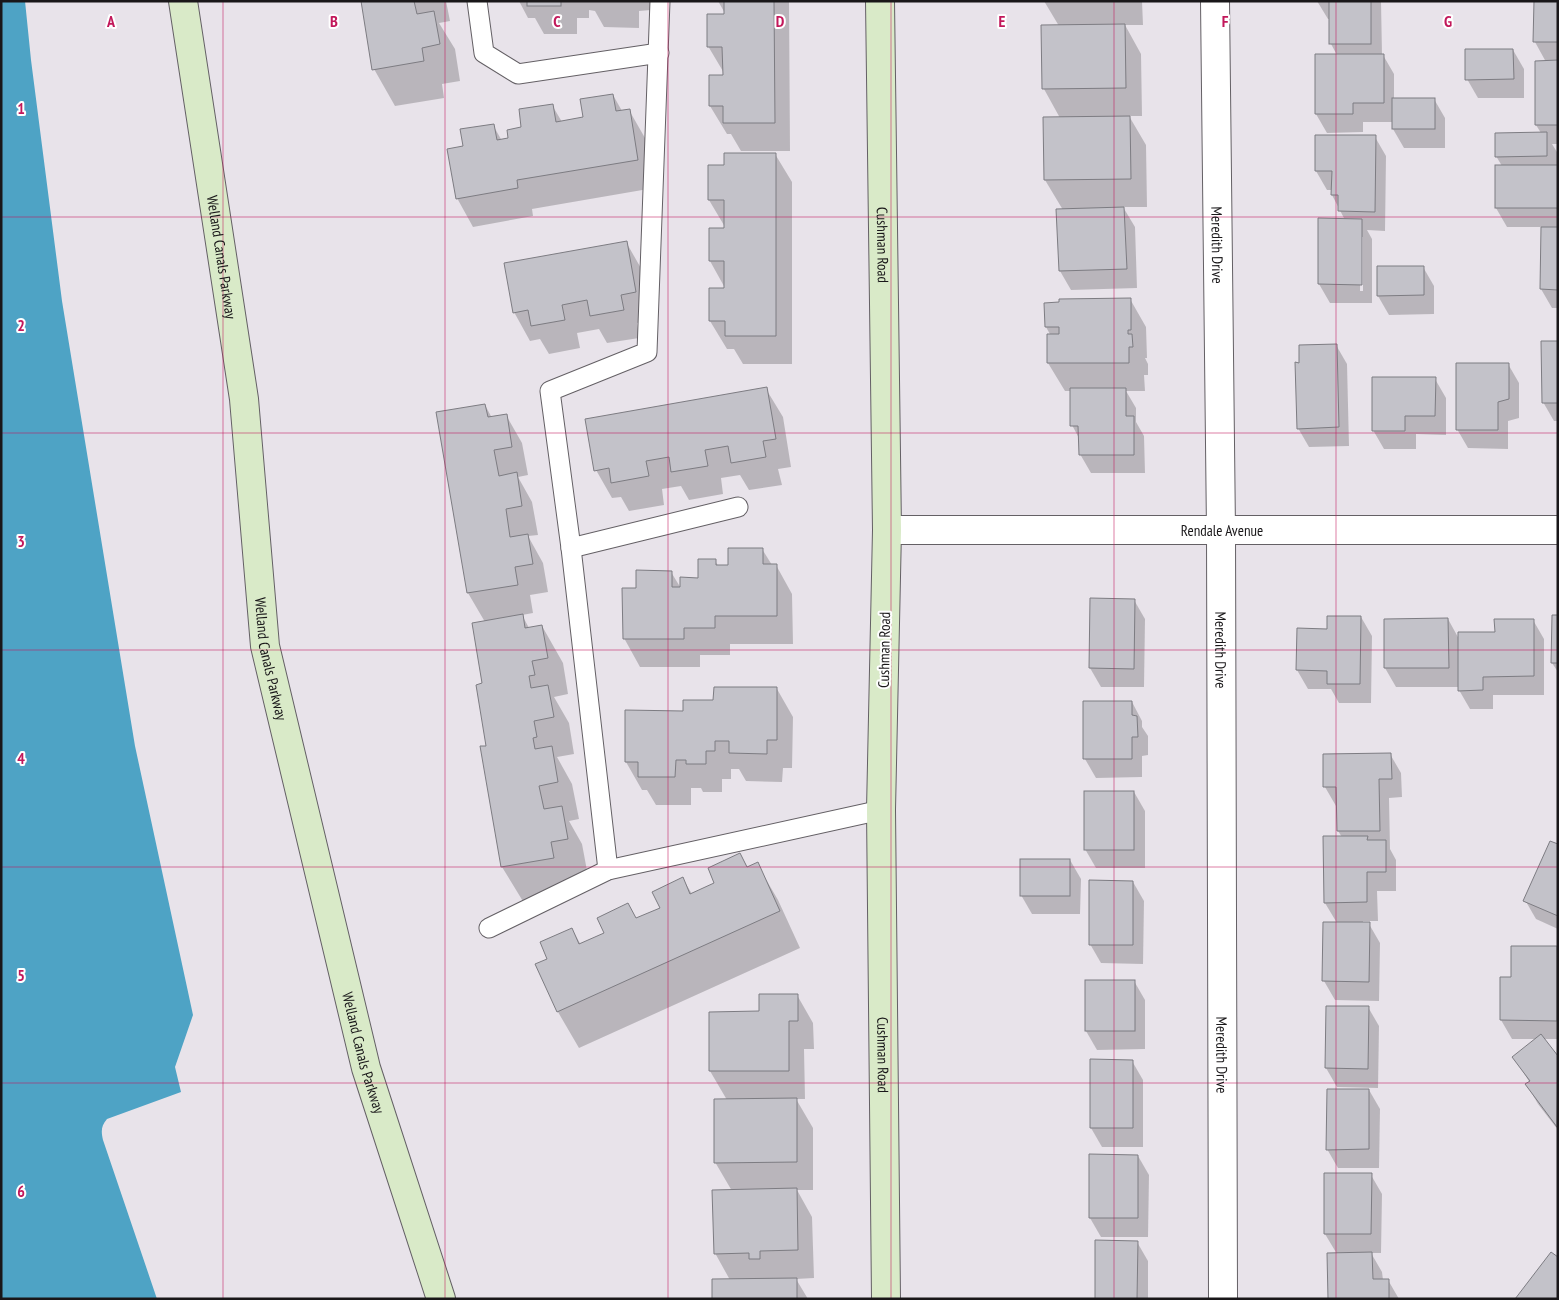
<svg xmlns="http://www.w3.org/2000/svg" width="1559" height="1300" font-family="'PT Sans Narrow',sans-serif">
<rect width="100%" height="100%" fill="#e8e3ea"/>
<path fill="#4ea3c5" d="M 1,1 L 25,1 L 31,60 L 62,301 L 135,746 L 193,1015 L 175,1067 L 181,1092 L 107,1119 C 101,1126 101,1131 103,1140 L 157,1299 L 1,1299 Z"/>
<g fill="#0003" fill-rule="evenodd">
<polygon points="362,1 446,1 450,21 439,23 455,49 460,81 442,84 444,98 395,106 374,69"/>
<polygon points="519,1 651,1 651,10 639,11 639,28 604,27 595,11 589,10 589,18 577,18 577,34 544,34 535,18 528,18"/>
<polygon points="718,1 789,1 790,151 741,151 731,134 727,134 710,106 724,76 724,73 708,46 726,15"/>
<polygon points="1044,1 1142,1 1143,25 1125,25 1141,54 1142,116 1129,116 1146,145 1147,207 1123,207 1135,227 1137,288 1071,290 1060,271 1058,210 1063,210 1045,180 1060,118 1044,89 1043,26 1059,26"/>
<polygon points="1317,1 1381,1 1382,55 1383,55 1394,74 1394,99 1434,99 1445,118 1445,148 1404,148 1393,129 1393,122 1363,122 1363,132 1327,133 1316,114 1337,55 1331,44 1330,19 1328,19"/>
<polygon points="1558,1 1558,144 1552,144 1557,152 1558,166 1558,308 1552,308 1541,289 1542,227 1507,227 1496,208 1502,166 1496,156 1541,133 1536,125 1536,62 1546,62 1535,42"/>
<polygon points="1513,50 1524,69 1524,98 1478,98 1467,79"/>
<polygon points="613,95 622,111 629,110 645,138 654,188 532,209 533,216 473,227 457,198 464,147 493,125 502,141 510,140 552,105 562,122 584,118"/>
<path d="M 1375,137 L 1386,156 L 1385,231 L 1367,230 L 1372,239 L 1372,303 L 1330,303 L 1319,284 L 1320,220 L 1345,220 L 1332,195 L 1332,190 L 1327,190 L 1316,171 ZM 1361,237 L 1363,237 L 1363,291 L 1360,291 Z"/>
<polygon points="775,154 792,182 792,364 743,364 734,349 727,349 710,321 710,289 725,289 725,288 710,261 710,229 725,229 725,227 709,200"/>
<polygon points="626,242 642,270 651,320 637,323 639,338 607,343 599,329 577,333 580,348 549,354 540,339 530,341 514,312"/>
<polygon points="1423,267 1434,286 1434,314 1389,315 1378,296"/>
<polygon points="1130,299 1146,327 1147,358 1145,358 1148,364 1148,375 1144,375 1145,391 1126,391 1136,408 1136,422 1144,436 1145,473 1091,473 1080,454 1080,440 1072,425 1072,391 1065,391 1048,363 1051,336 1046,327"/>
<polygon points="1558,342 1558,421 1554,421 1543,402"/>
<polygon points="1336,345 1347,364 1349,446 1309,447 1298,428 1300,364"/>
<polygon points="1508,364 1519,383 1519,418 1508,421 1508,449 1468,448 1457,429"/>
<polygon points="1435,379 1446,398 1446,435 1416,434 1416,449 1384,449 1373,430"/>
<polygon points="766,389 783,417 791,467 778,469 782,485 749,490 740,475 721,478 723,494 689,500 681,486 662,489 664,505 629,511 621,497 612,498 596,470"/>
<polygon points="485,405 492,418 506,415 522,443 528,475 518,477 532,502 538,535 528,536 543,563 548,592 530,595 533,613 522,615 529,628 542,626 563,663 568,694 554,697 569,723 574,754 557,757 572,784 579,819 569,821 582,844 588,876 524,903 502,867 487,747 484,684 485,622 468,593"/>
<polygon points="762,549 772,565 776,565 792,594 793,644 730,644 730,655 700,655 700,667 640,667 624,638 637,589 671,572 682,590 699,579 715,561 719,567 729,566"/>
<polygon points="1134,600 1145,619 1144,687 1101,687 1090,668"/>
<polygon points="1553,616 1558,616 1558,672 1552,663"/>
<polygon points="1361,617 1372,636 1371,703 1339,703 1331,689 1308,689 1297,670 1328,630"/>
<polygon points="1448,619 1459,639 1496,633 1533,620 1544,639 1544,695 1493,695 1493,709 1470,709 1459,690 1459,687 1396,687 1385,668"/>
<polygon points="777,689 793,717 792,768 783,768 782,782 746,781 739,769 731,769 731,779 722,779 722,792 703,792 701,788 691,788 691,805 656,805 647,790 642,790 626,762 684,712 715,701"/>
<polygon points="1132,702 1142,721 1142,727 1148,736 1148,755 1142,756 1142,777 1096,778 1085,759"/>
<polygon points="1390,754 1401,773 1402,797 1389,798 1390,849 1396,860 1396,891 1377,891 1378,921 1363,921 1363,923 1369,924 1380,943 1379,1001 1335,1000 1324,981 1337,923 1325,903 1342,837 1338,831 1338,806 1336,806 1325,787"/>
<polygon points="1134,792 1145,811 1145,868 1096,868 1085,849"/>
<polygon points="1558,846 1558,929 1536,919 1525,900"/>
<polygon points="740,854 748,868 757,864 778,900 800,948 579,1048 558,1012 536,965 549,959 572,929 581,945 661,908 683,879 692,894 716,883"/>
<polygon points="1070,860 1081,879 1080,914 1032,914 1021,895"/>
<polygon points="1133,882 1144,901 1143,964 1101,963 1090,944"/>
<polygon points="1556,947 1558,949 1558,1039 1543,1039 1558,1058 1558,1130 1538,1104 1527,1085 1530,1083 1514,1057 1537,1039 1512,1039 1501,1020 1512,979"/>
<polygon points="1134,981 1145,1000 1145,1049 1097,1050 1086,1031"/>
<polygon points="797,995 813,1023 814,1049 804,1049 805,1099 796,1099 813,1128 813,1190 797,1190 812,1217 814,1278 796,1279 808,1299 713,1299 730,1280 715,1253 732,1191 715,1162 727,1100 710,1071 710,1013 760,1013"/>
<polygon points="1368,1007 1379,1026 1378,1088 1337,1087 1326,1068"/>
<polygon points="1132,1061 1143,1080 1143,1147 1102,1147 1091,1128"/>
<polygon points="1369,1090 1380,1109 1379,1168 1338,1168 1327,1149"/>
<polygon points="1138,1156 1149,1175 1148,1237 1101,1237 1090,1218"/>
<polygon points="1371,1175 1382,1194 1381,1253 1371,1253 1382,1272 1383,1280 1388,1280 1399,1299 1329,1299 1337,1254 1325,1234"/>
<polygon points="1137,1242 1148,1261 1148,1299 1096,1299"/>
</g>
<g fill="#c3c2c9" stroke="#7d7c82">
<polygon points="361,1 414,1 417,14 434,11 440,44 422,48 424,61 372,70"/>
<rect x="527" y="1" width="34" height="5"/>
<polygon points="724,1 774,1 775,123 723,123 723,106 709,106 709,75 723,75 722,47 707,47 707,14 724,14"/>
<rect x="1329" y="1" width="42" height="43"/>
<polygon points="1534,1 1558,1 1558,42 1533,42"/>
<polygon points="1125,24 1126,88 1042,89 1041,25"/>
<polygon points="1465,49 1513,49 1514,79 1465,80"/>
<polygon points="1315,54 1384,54 1384,103 1353,103 1353,114 1315,114"/>
<polygon points="1558,60 1558,125 1535,125 1535,61"/>
<polygon points="613,94 616,111 630,109 638,160 517,180 518,188 456,199 447,149 463,146 460,129 494,124 497,140 508,138 507,130 521,127 519,109 553,104 556,122 583,117 580,99"/>
<rect x="1392" y="98" width="43" height="31"/>
<polygon points="1130,116 1131,179 1044,180 1043,117"/>
<polygon points="1547,132 1547,156 1495,157 1495,133"/>
<polygon points="1315,135 1376,135 1375,212 1338,211 1338,195 1331,195 1332,171 1315,171"/>
<polygon points="724,153 776,153 776,336 725,336 725,321 709,321 709,288 724,288 724,261 709,261 709,228 724,228 724,200 708,200 708,165 724,165"/>
<rect x="1495" y="165" width="63" height="43"/>
<polygon points="1124,207 1127,269 1059,271 1056,209"/>
<polygon points="1318,218 1362,219 1362,285 1318,284"/>
<polygon points="1541,227 1558,227 1558,290 1540,289"/>
<polygon points="627,241 636,292 621,295 624,310 590,316 587,300 562,305 565,320 531,326 528,310 513,313 504,263"/>
<polygon points="1377,266 1424,266 1424,295 1377,296"/>
<polygon points="1131,298 1131,330 1128,330 1128,334 1132,334 1133,347 1129,347 1129,363 1047,363 1047,334 1059,334 1059,327 1045,327 1044,303 1059,302 1059,299"/>
<polygon points="1541,341 1558,341 1558,403 1542,403"/>
<polygon points="1337,344 1339,427 1297,429 1295,362 1299,363 1299,345"/>
<polygon points="1456,363 1509,363 1509,399 1498,402 1498,430 1456,430"/>
<polygon points="1372,377 1436,377 1435,416 1405,416 1405,431 1372,431"/>
<polygon points="767,387 776,439 763,441 766,457 731,463 728,446 705,450 708,466 671,472 669,457 646,461 649,476 611,483 609,468 594,471 585,419"/>
<polygon points="1070,388 1126,388 1126,416 1134,416 1134,455 1079,455 1078,426 1070,426"/>
<polygon points="485,404 488,417 507,414 512,447 494,450 499,476 517,472 522,506 506,509 510,537 528,534 533,564 515,567 518,585 467,593 436,412"/>
<polygon points="728,548 763,548 763,564 777,564 777,616 715,616 715,628 684,628 684,639 623,639 622,588 636,588 636,570 672,571 672,587 680,587 680,577 698,578 698,559 716,559 716,565 728,565"/>
<polygon points="1090,598 1135,599 1134,669 1089,668"/>
<polygon points="523,614 525,628 542,625 548,658 532,661 535,675 529,676 531,688 548,685 554,717 534,721 537,737 533,738 535,749 552,746 558,782 539,786 544,809 562,806 568,839 551,842 554,858 501,867 480,746 486,746 476,685 482,683 472,623"/>
<polygon points="1552,615 1558,615 1558,663 1551,663"/>
<polygon points="1327,616 1361,616 1360,684 1327,684 1327,671 1296,670 1297,628 1327,629"/>
<polygon points="1448,618 1449,668 1384,668 1384,619"/>
<polygon points="1494,619 1534,619 1534,676 1483,677 1483,690 1458,691 1458,632 1495,632"/>
<polygon points="714,687 777,687 777,740 767,740 767,754 729,753 729,741 715,741 715,751 706,751 706,764 686,764 686,760 676,760 675,777 638,777 638,762 625,762 625,710 683,711 683,700 713,700"/>
<polygon points="1083,701 1132,701 1132,715 1137,716 1138,737 1132,737 1132,759 1083,759"/>
<polygon points="1391,753 1392,779 1379,779 1380,831 1337,831 1336,787 1323,787 1323,754"/>
<rect x="1084" y="791" width="50" height="59"/>
<polygon points="1323,836 1368,836 1367,840 1386,840 1386,872 1367,872 1367,902 1324,903"/>
<polygon points="1550,841 1558,844 1558,916 1523,901"/>
<polygon points="740,853 747,867 758,862 780,911 557,1012 535,964 547,959 540,942 572,928 579,944 604,933 597,918 628,903 636,918 660,908 652,892 683,877 690,894 714,883 708,868"/>
<rect x="1020" y="859" width="50" height="37"/>
<polygon points="1089,880 1133,881 1133,945 1089,945"/>
<polygon points="1323,922 1370,922 1369,982 1322,981"/>
<polygon points="1511,946 1557,946 1557,1021 1500,1020 1500,977 1511,977"/>
<rect x="1085" y="980" width="50" height="51"/>
<polygon points="759,994 798,994 798,1021 789,1021 789,1071 709,1071 709,1012 759,1011"/>
<polygon points="1326,1006 1369,1006 1368,1069 1325,1068"/>
<polygon points="1541,1034 1558,1056 1557,1127 1525,1084 1530,1081 1512,1057"/>
<polygon points="1090,1059 1133,1060 1133,1128 1090,1128"/>
<polygon points="1327,1089 1369,1089 1369,1149 1326,1150"/>
<polygon points="797,1098 797,1162 714,1163 714,1099"/>
<polygon points="1089,1154 1138,1155 1138,1218 1089,1218"/>
<polygon points="1324,1173 1372,1173 1371,1234 1324,1234"/>
<polygon points="797,1188 798,1250 760,1251 760,1259 749,1259 749,1253 714,1254 712,1190"/>
<polygon points="1095,1240 1138,1241 1137,1299 1095,1299"/>
<polygon points="1372,1252 1373,1279 1389,1279 1389,1299 1328,1299 1327,1253"/>
<polygon points="1551,1252 1558,1257 1558,1299 1515,1299"/>
<polygon points="797,1278 797,1299 712,1299 712,1279"/>
</g>
<g fill="none" stroke-linecap="round" stroke-linejoin="round">
<g stroke="#646065" stroke-width="21">
<g id="lane">
<polyline points="477,1 484,53 518,74 659,53"/>
<polyline points="571,548 738,507"/>
<polyline points="608,870 571,548 550,391 647,352 660,1"/>
<polyline points="489,928 608,870 881,810"/>
</g>
</g>
<g stroke="#646065" stroke-width="30">
<g id="street">
<path id="s1" d="M 1215,1 L 1221,531 L 1223,1299"/>
<path id="s2" d="M 887,530 L 1558,530"/>
</g>
</g>
<g stroke="#646065" stroke-width="30">
<g id="secondary">
<path id="s3" d="M 183,1 L 244,399 L 265,646 L 366,1068 L 441,1299"/>
<path id="s4" d="M 880,1 L 887,530 L 881,810 L 886,1299"/>
</g>
</g>
<use href="#lane" stroke="#fff" stroke-width="19"/>
<use href="#street" stroke="#fff" stroke-width="28"/>
<use href="#secondary" stroke="#d9eac8" stroke-width="28"/>
</g>
<path fill="none" stroke="#c2185b" stroke-width="1" stroke-opacity="0.55" d="M 223,1 L 223,1299M 445,1 L 445,1299M 668,1 L 668,1299M 891,1 L 891,1299M 1114,1 L 1114,1299M 1336,1 L 1336,1299M 1,217 L 1558,217M 1,433 L 1558,433M 1,650 L 1558,650M 1,867 L 1558,867M 1,1083 L 1558,1083"/>
<g text-anchor="middle" dominant-baseline="central" stroke-width="4" stroke-linejoin="round" paint-order="stroke">
<g font-size="15" fill="#191719" stroke="#fff">
<text stroke="none"><textPath href="#s4" startOffset="244">Cushman Road</textPath></text>
<text stroke="none"><textPath href="#s1" startOffset="244">Meredith Drive</textPath></text>
<text stroke="none"><textPath href="#s3" startOffset="259">Welland Canals Parkway</textPath></text>
<text stroke="none"><textPath href="#s2" startOffset="335">Rendale Avenue</textPath></text>
<text transform="translate(884 650) rotate(-89)">Cushman Road</text>
<text stroke="none"><textPath href="#s1" startOffset="649">Meredith Drive</textPath></text>
<text stroke="none"><textPath href="#s3" startOffset="664">Welland Canals Parkway</textPath></text>
<text stroke="none"><textPath href="#s3" startOffset="1069">Welland Canals Parkway</textPath></text>
<text stroke="none"><textPath href="#s4" startOffset="1054">Cushman Road</textPath></text>
<text stroke="none"><textPath href="#s1" startOffset="1054">Meredith Drive</textPath></text>
</g>
</g>
<g font-size="16" text-anchor="middle" font-weight="bold" fill="#c2185b" stroke="#fff" stroke-width="4" stroke-linejoin="round" paint-order="stroke">
<text x="111" y="27">A</text>
<text x="334" y="27">B</text>
<text x="557" y="27">C</text>
<text x="780" y="27">D</text>
<text x="1002" y="27">E</text>
<text x="1225" y="27">F</text>
<text x="1448" y="27">G</text>
<text x="21" y="114">1</text>
<text x="21" y="331">2</text>
<text x="21" y="547">3</text>
<text x="21" y="764">4</text>
<text x="21" y="981">5</text>
<text x="21" y="1197">6</text>
</g>
<rect width="1559" height="1300" fill="none" stroke="#191719" stroke-width="5"/>
</svg>
